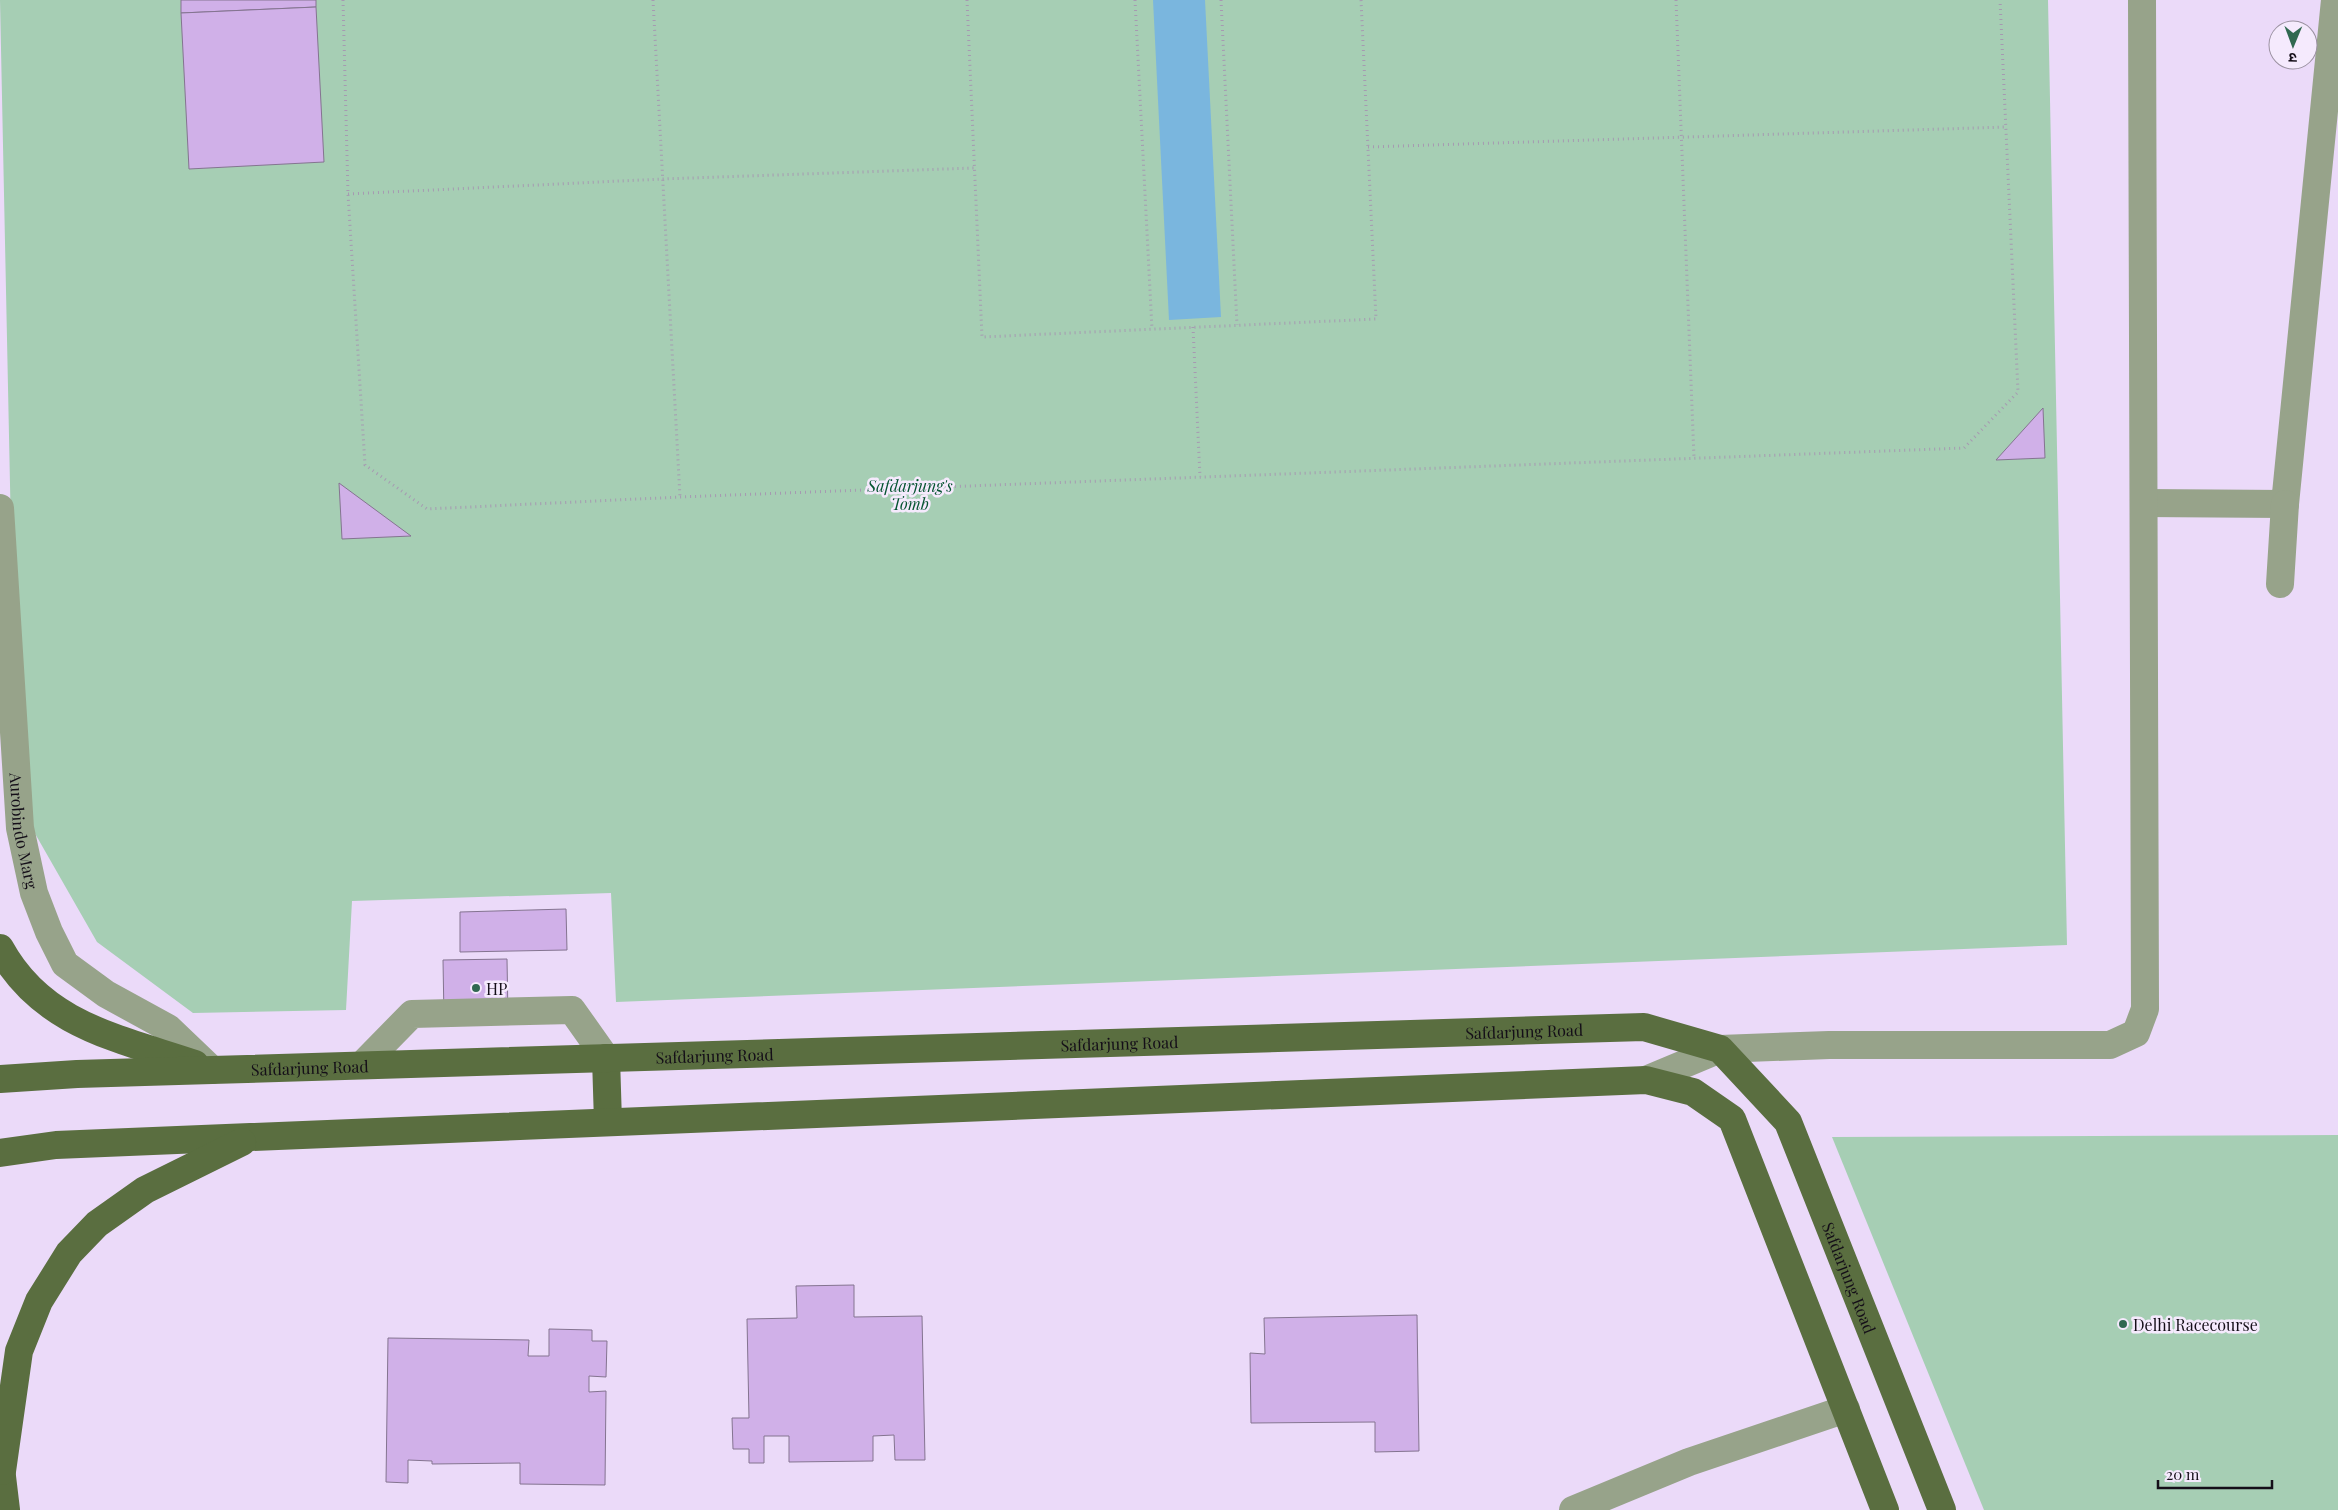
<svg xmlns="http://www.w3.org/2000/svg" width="2338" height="1510" font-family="'Playfair Display','Noto Sans Devanagari',serif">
<rect width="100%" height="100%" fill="#ebdaf9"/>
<g fill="#a6ceb4">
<polygon points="0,0 2048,0 2067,945 616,1002 611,893 352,901 346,1010 193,1013 97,942 29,823 12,581"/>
<polygon points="2338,1135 2338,1510 1984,1510 1832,1137"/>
</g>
<polygon fill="#7ab6de" points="1153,0 1205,0 1221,317 1169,320"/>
<g fill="#d0b0e8" stroke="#847490">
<polygon points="181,0 316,0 316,7 181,13"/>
<polygon points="316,7 324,162 189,169 181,13"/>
<polygon points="2043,408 2045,458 1996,460"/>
<polygon points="339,483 411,536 342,539"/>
<polygon points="566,909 567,950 460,952 460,912"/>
<polygon points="507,959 508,1017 444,1018 443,960"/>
<polygon points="854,1285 854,1317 922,1316 925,1460 895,1460 894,1435 873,1436 873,1461 789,1462 789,1436 764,1436 764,1463 749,1463 749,1449 733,1449 732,1418 749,1418 747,1319 797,1318 796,1286"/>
<polygon points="1417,1315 1419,1451 1375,1452 1375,1422 1251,1423 1250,1353 1265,1354 1264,1318"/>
<polygon points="549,1329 592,1330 592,1341 607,1341 606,1377 589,1376 589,1392 606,1391 605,1485 520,1484 520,1463 432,1464 432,1461 408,1460 408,1483 386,1482 388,1338 529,1340 528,1356 549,1356"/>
</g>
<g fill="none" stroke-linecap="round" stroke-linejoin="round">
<g stroke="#a699b1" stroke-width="3" stroke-dasharray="1 4" stroke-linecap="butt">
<polyline points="343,0 348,194 365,465 427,509 680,497 1964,448 2018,392 2000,0"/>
<polyline points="653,0 680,497"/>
<polyline points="967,0 982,337 1376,319 1361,0"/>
<polyline points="1135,0 1152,329"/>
<polyline points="1221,0 1237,325"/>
<polyline points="1676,0 1694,458"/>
<polyline points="1368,147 2006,127"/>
<polyline points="348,194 662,179 974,168"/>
<polyline points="1193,327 1200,477"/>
</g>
<g stroke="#97a38a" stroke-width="28">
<polyline points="2144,503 2285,504 2335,0"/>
<path id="s1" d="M 0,508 L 20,828 L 34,893 L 49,932 L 65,964 L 106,994 L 168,1028 L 212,1070"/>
<polyline points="2280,584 2285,504"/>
<polyline points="362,1065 412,1014 572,1010 606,1058"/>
<polyline points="1646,1080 1720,1049 1829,1045 2110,1045 2136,1033 2145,1009 2142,0"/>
<polyline points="1573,1510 1689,1462 1846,1409"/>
</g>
<g stroke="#5a6e40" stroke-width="28">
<path d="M 0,948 C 42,1025 118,1038 195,1064"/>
<polyline points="606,1058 608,1122"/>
<path id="s2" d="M 0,1079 L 77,1074 L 212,1070 L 1644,1027 L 1720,1049 L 1788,1122 L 1942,1510"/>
<polyline points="0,1153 56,1145 1646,1080 1693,1092 1732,1119 1885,1510"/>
<polyline points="0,1460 6,1510"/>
<polyline points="2,1471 19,1351 39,1301 69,1253 97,1224 145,1190 242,1142"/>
</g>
</g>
<g fill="#306850" stroke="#f5eafd" stroke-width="2">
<circle cx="476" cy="988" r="5"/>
<circle cx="2123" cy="1324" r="5"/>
</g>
<g text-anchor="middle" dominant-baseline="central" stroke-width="5" stroke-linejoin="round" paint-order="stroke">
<g font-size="16" font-style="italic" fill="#055431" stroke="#f5eafd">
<text x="910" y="485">Safdarjung's<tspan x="910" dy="18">Tomb</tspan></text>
</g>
<g font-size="16" fill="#140e18" stroke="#f5eafd">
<text stroke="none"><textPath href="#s1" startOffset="324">Aurobindo Marg</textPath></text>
<text stroke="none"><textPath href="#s2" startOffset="1525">Safdarjung Road</textPath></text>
<text stroke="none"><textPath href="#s2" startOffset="1120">Safdarjung Road</textPath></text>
<text stroke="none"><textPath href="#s2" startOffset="715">Safdarjung Road</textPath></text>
<text stroke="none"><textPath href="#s2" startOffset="310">Safdarjung Road</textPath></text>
<text stroke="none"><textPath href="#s2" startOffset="1991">Safdarjung Road</textPath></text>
</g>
<g font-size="16" fill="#140e18" stroke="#f5eafd" text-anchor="start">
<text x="486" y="988">HP</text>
<text x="2133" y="1324">Delhi Racecourse</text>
</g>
</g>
<g transform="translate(2293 45) rotate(181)"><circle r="24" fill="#f5eafd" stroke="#9b92a1"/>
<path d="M0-4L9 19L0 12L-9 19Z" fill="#306850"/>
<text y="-8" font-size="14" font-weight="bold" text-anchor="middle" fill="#140e18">उ</text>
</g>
<path d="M2158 1480v8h114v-8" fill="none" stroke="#140e18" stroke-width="2.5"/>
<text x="2166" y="1480" font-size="15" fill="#140e18" stroke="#f5eafd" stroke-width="4" paint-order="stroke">20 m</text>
</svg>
